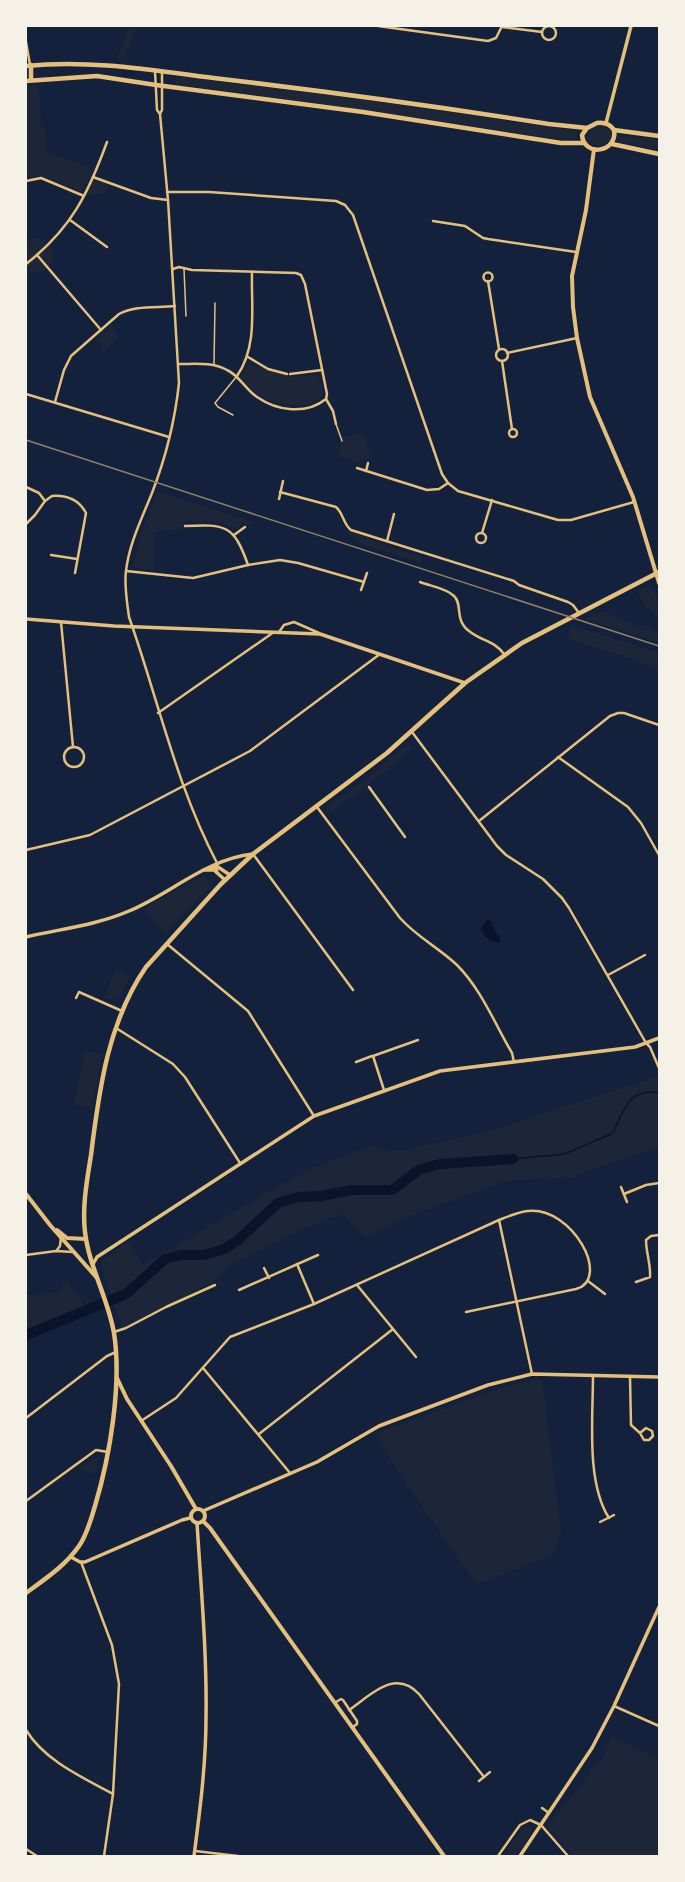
<svg xmlns="http://www.w3.org/2000/svg" width="685" height="1882" font-family="Cabin,sans-serif">
<rect width="100%" height="100%" fill="#14213d"/>
<g fill="#1d2539">
<polygon points="130,26 138,26 123,59 117,58"/>
<polygon points="182,77 374,101 576,131 577,134 574,139 551,138 373,111 174,84 176,79"/>
<path d="M 36,85 L 39,89 L 41,123 L 46,131 L 46,151 L 93,170 L 82,191 L 77,191 C 62,184 44,172 26,178 L 26,86 Z"/>
<path d="M 606,126 L 612,131 L 612,137 C 606,145 596,149 587,142 L 586,136 C 590,127 596,126 606,126 Z"/>
<polygon points="619,136 659,139 659,150 619,142"/>
<path d="M 93,177 L 111,183 C 105,195 96,195 84,196 Z"/>
<path d="M 31,239 C 46,236 58,249 52,264 C 45,273 36,275 26,269 L 26,242 Z"/>
<polygon points="111,325 120,337 105,350 95,339"/>
<path d="M 250,364 L 293,377 L 316,375 L 322,384 L 322,396 C 317,402 310,404 303,405 C 278,407 255,398 241,377 L 247,366 Z"/>
<polygon points="364,433 371,459 356,462 338,456 342,437"/>
<polygon points="157,491 253,522 249,527 244,523 236,528 213,521 185,521 184,529 154,532 154,570 133,567 139,540"/>
<polygon points="348,531 423,559 422,563 360,543 348,533"/>
<polygon points="647,587 654,591 659,607 659,619 648,607 646,609 644,606 645,604 640,598 638,591"/>
<polygon points="603,611 638,627 645,625 659,634 659,643 586,619"/>
<polygon points="571,625 659,653 659,671 630,658 568,639"/>
<path d="M 408,743 L 411,747 C 393,769 355,794 331,812 L 327,806 L 367,778 Z"/>
<polygon points="205,876 211,886 165,934 144,908 195,880"/>
<polygon points="116,969 130,977 119,997 111,1000 104,997"/>
<polygon points="85,1050 102,1054 92,1109 74,1104"/>
<polygon points="656,1077 659,1079 659,1147 576,1175 578,1177 505,1181 404,1218 366,1237 342,1215 337,1215 297,1232 226,1268 220,1273 213,1282 122,1328 100,1263 128,1241 143,1265 261,1196 313,1168 370,1146 386,1150 399,1151 491,1131"/>
<polygon points="67,1281 87,1310 26,1335 26,1295 57,1292"/>
<polygon points="542,1379 561,1533 552,1556 476,1584 399,1473 375,1434 489,1392 530,1380"/>
<polygon points="99,1455 96,1474 79,1468"/>
<polygon points="611,1736 659,1760 659,1856 573,1856 547,1827 604,1756"/>
<polygon points="523,1826 531,1828 532,1832 515,1856 503,1856"/>
</g>
<path fill="#0b132b" d="M 487,920 L 491,921 L 496,933 L 500,938 L 500,943 C 491,942 483,937 481,928 Z"/>
<g fill="none" stroke-linecap="round" stroke-linejoin="round">
<path stroke="#0b132b" stroke-width="1.5" d="M 513,1159 L 565,1154 L 613,1133 C 623,1111 629,1087 659,1093"/>
<polyline stroke="#0b132b" stroke-width="10" points="26,1335 126,1294 165,1259 181,1255 204,1255 224,1249 237,1241 278,1203 298,1197 321,1196 352,1190 392,1190 419,1170 440,1164 513,1159"/>
<g stroke="#e5c07b" stroke-width="1.5">
<polyline points="184,269 186,316"/>
<polyline points="214,364 215,303"/>
<polyline points="233,415 218,407 215,403 237,376"/>
<polyline points="336,424 342,441"/>
</g>
<g stroke="#e5c07b" stroke-width="2.5">
<polyline points="378,26 488,41 496,38 502,26"/>
<circle cx="549" cy="33" r="7"/>
<polyline points="502,27 542,32"/>
<polyline points="26,42 30,65"/>
<path d="M 155,71 L 157,110 L 160,114 L 168,200 L 179,383 C 175,420 166,457 152,493 C 142,518 129,544 126,571 C 124,585 127,602 129,617 C 158,699 176,785 217,863 L 217,872"/>
<polyline points="160,114 162,110 162,71"/>
<polyline points="93,177 151,198 168,200"/>
<polyline points="26,181 41,178 84,196"/>
<polyline points="167,192 209,192 336,201 345,205 353,215 442,474 448,483 458,491 558,520 571,520 634,502"/>
<polyline points="70,220 107,247"/>
<polyline points="433,221 465,226 483,238 488,239 576,252"/>
<polyline points="37,255 101,330"/>
<path d="M 26,264 C 71,229 88,194 107,142"/>
<path d="M 173,269 L 179,267 L 192,270 L 296,273 L 301,275 L 305,284 L 327,394 L 326,399 C 306,415 277,411 257,397 C 245,389 240,376 227,370 C 212,362 196,364 179,364"/>
<circle cx="488" cy="277" r="4.5"/>
<polyline points="488,281 499,349"/>
<circle cx="502" cy="355" r="6"/>
<polyline points="507,353 577,338"/>
<polyline points="248,357 268,369 287,374"/>
<polyline points="502,361 512,429"/>
<polyline points="290,374 322,370"/>
<path d="M 237,376 C 258,346 251,307 252,272"/>
<polyline points="26,394 169,437"/>
<polyline points="326,399 333,411 336,424"/>
<path d="M 55,402 L 64,370 L 71,356 L 119,314 C 135,305 157,308 175,306"/>
<circle cx="513" cy="433" r="4"/>
<polyline points="357,468 427,490 439,489 448,483"/>
<polyline points="366,471 368,463"/>
<polyline points="26,487 39,493 45,501 35,515 26,524"/>
<path d="M 280,492 L 336,507 C 344,514 343,524 351,530 L 514,581 L 519,585 L 568,602 L 573,605 L 579,613"/>
<polyline points="279,499 283,481"/>
<path d="M 45,501 L 52,496 C 67,495 79,500 86,513 L 75,573"/>
<path d="M 185,526 C 226,524 234,525 248,565"/>
<circle cx="481" cy="538" r="5"/>
<polyline points="482,533 492,500"/>
<polyline points="234,535 245,527"/>
<polyline points="387,541 394,514"/>
<polyline points="51,555 77,559"/>
<polyline points="126,571 193,578 248,565 280,560 298,563 364,582"/>
<path d="M 420,582 C 430,586 446,588 454,596 C 463,604 454,620 469,631 C 481,641 495,641 504,654"/>
<polyline points="361,590 367,573"/>
<polyline points="61,622 73,747"/>
<polyline points="279,632 284,625 294,622 319,633"/>
<polyline points="158,713 274,632"/>
<polyline points="412,732 497,846 506,855 543,879 562,898 569,908 646,1043 650,1047 659,1068"/>
<circle cx="74" cy="757" r="10"/>
<polyline points="558,757 628,807 641,823 659,855"/>
<polyline points="369,787 405,837"/>
<path d="M 317,807 L 400,918 C 417,937 439,948 457,965 C 481,989 495,1024 512,1053 L 514,1062"/>
<polyline points="479,821 610,716 618,713 624,713 659,725"/>
<polyline points="26,850 90,835 250,751 380,654"/>
<polyline points="253,854 353,990"/>
<polyline points="167,944 248,1011 314,1116"/>
<polyline points="608,975 645,955"/>
<polyline points="76,998 79,992 122,1011"/>
<polyline points="116,1028 173,1064 185,1077 240,1163"/>
<polyline points="356,1062 372,1056"/>
<polyline points="384,1090 373,1056 418,1040"/>
<polyline points="621,1187 627,1202"/>
<polyline points="624,1194 646,1185 659,1183"/>
<polyline points="499,1220 532,1374"/>
<polyline points="57,1250 60,1246 61,1237"/>
<polyline points="26,1255 56,1251 73,1252"/>
<polyline points="297,1264 314,1304"/>
<polyline points="264,1268 269,1278"/>
<polyline points="588,1281 605,1294"/>
<path d="M 636,1282 L 650,1277 C 651,1264 646,1253 646,1240 L 651,1236 L 659,1235"/>
<polyline points="357,1285 416,1357"/>
<polyline points="239,1290 318,1255"/>
<polyline points="114,1332 126,1328 166,1307 215,1285"/>
<polyline points="203,1368 290,1473"/>
<path d="M 593,1376 C 593,1418 586,1482 609,1518"/>
<polyline points="630,1377 631,1425 640,1433 644,1440 649,1440 653,1436 652,1431 646,1428 640,1433"/>
<polyline points="26,1418 107,1356 116,1352"/>
<path d="M 141,1421 L 176,1398 L 230,1337 L 314,1304 L 499,1220 C 509,1216 518,1212 528,1211 C 572,1206 612,1279 576,1289 L 466,1312"/>
<polyline points="259,1434 393,1329"/>
<polyline points="26,1501 96,1450 108,1452"/>
<polyline points="600,1522 614,1515"/>
<polyline points="81,1562 112,1645 119,1684 113,1794 104,1856"/>
<polyline points="336,1702 341,1699 343,1700 357,1721 357,1724 353,1727"/>
<polyline points="614,1706 659,1726"/>
<path d="M 349,1710 C 371,1695 395,1668 419,1694 L 484,1777"/>
<path d="M 26,1730 C 45,1761 82,1777 113,1794"/>
<polyline points="479,1781 490,1772"/>
<polyline points="542,1808 549,1813"/>
<polyline points="26,1849 37,1856"/>
<polyline points="195,1851 238,1856"/>
<polyline points="498,1856 520,1825 530,1820 541,1825 568,1856"/>
</g>
<g stroke="#e5c07b" stroke-width="3.5">
<polyline points="606,123 631,26"/>
<polyline points="26,619 114,626 320,634 465,683"/>
<polyline points="210,868 218,867 230,875"/>
<polyline points="204,870 214,870 225,880"/>
<path d="M 26,937 C 60,929 97,925 129,911 C 172,893 206,859 253,854"/>
<polyline points="93,1264 97,1257 314,1116 440,1071 635,1047 659,1038"/>
<polyline points="203,1511 317,1462 379,1426 488,1385 532,1374 659,1377"/>
<polyline points="71,1557 80,1562 85,1562 182,1520 190,1518"/>
<path d="M 194,1856 C 200,1810 206,1764 206,1717 C 207,1653 201,1588 197,1523"/>
<polyline points="520,1856 592,1748 614,1706 659,1607"/>
</g>
<g stroke="#e5c07b" stroke-width="4">
<polyline points="594,149 586,210 572,276 573,307 577,338 590,397 633,497 659,583"/>
<polyline points="26,1194 50,1225 97,1278"/>
<polyline points="57,1230 67,1238 86,1239"/>
<polyline points="117,1378 127,1399 171,1466 196,1509"/>
<circle cx="198" cy="1516" r="7"/>
<polyline points="203,1521 210,1528 444,1856"/>
</g>
<g stroke="#e5c07b" stroke-width="4.5">
<polyline points="31,65 31,80"/>
<path d="M 26,66 C 91,59 157,71 222,79 C 331,92 441,107 549,124 L 587,128"/>
<polyline points="26,81 97,76 156,85 363,112 561,143 584,143"/>
<path d="M 597,123 C 604,122 610,124 614,130 C 618,152 584,158 582,135 L 587,128 Z"/>
<polyline points="614,130 659,136"/>
<polyline points="612,144 659,154"/>
</g>
<path stroke="#e5c07b" stroke-width="4.5" d="M 26,1593 C 45,1579 65,1566 79,1546 C 87,1535 91,1519 95,1506 C 110,1456 122,1384 114,1333 C 108,1298 89,1267 85,1232 C 82,1207 87,1180 91,1155 C 99,1090 108,1022 146,967 L 221,884 L 253,854 L 387,753 L 465,683 L 522,643 L 659,572"/>
<polyline stroke="#918062" stroke-width="1.5" points="26,440 659,646"/>
</g>
<rect width="685" height="1882" fill="none" stroke="#f6f1e7" stroke-width="54"/>
</svg>
